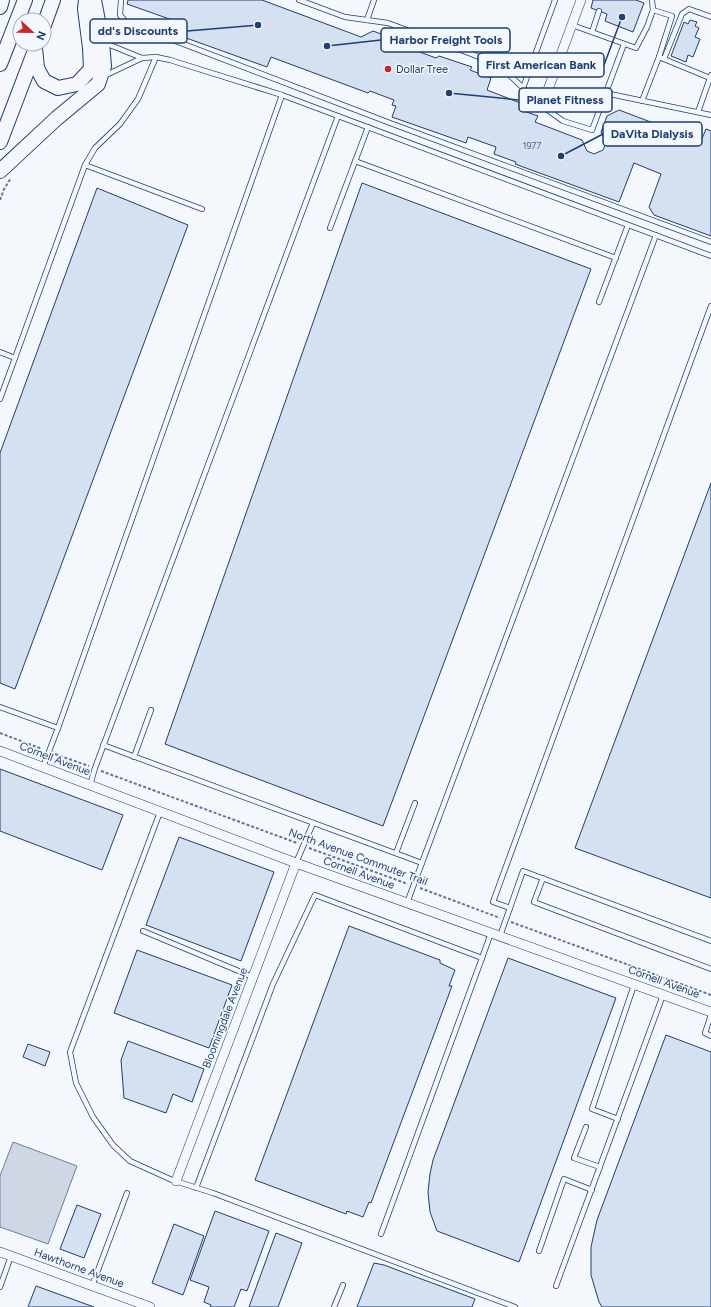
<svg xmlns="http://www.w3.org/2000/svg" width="711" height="1307" font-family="Figtree,sans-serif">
<rect width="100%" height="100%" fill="#f4f7fb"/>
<polygon fill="#cfd7e4" stroke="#687fa3" points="13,1142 77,1166 48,1244 0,1227 0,1176"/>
<g fill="#d5e0f0" stroke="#1d3f73">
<polygon points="128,0 262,0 361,37 373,31 419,48 417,51 436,58 439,56 472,67 470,70 491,78 487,90 523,104 521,110 538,116 535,122 582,140 587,151 594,154 603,150 606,143 601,132 607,116 619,110 701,141 706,129 711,131 711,236 654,215 649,207 661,174 634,163 619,202 515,164 516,162 494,154 496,147 468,137 466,143 392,117 396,106 392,105 394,100 370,91 368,93 271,57 267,67 175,34 178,27 173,25 175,21 127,4"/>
<polygon points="593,0 636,0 644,3 633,32 605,21 607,14 591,8"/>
<polygon points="690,20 697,22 695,26 699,28 695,37 700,39 693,57 688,55 686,62 671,56 684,22 688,24"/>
<polygon points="362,183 591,269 383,826 165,744"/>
<polygon points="97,188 188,225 15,689 0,683 0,453"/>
<polygon points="711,483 711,898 575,848"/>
<polygon points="0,769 123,815 102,870 0,831"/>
<polygon points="179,837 274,872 241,961 146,925"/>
<polygon points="349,926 440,960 440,963 455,970 449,986 452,986 371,1203 369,1202 363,1217 347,1211 346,1214 255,1180"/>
<polygon points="137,950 232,985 209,1048 114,1013"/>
<polygon points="508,958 616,998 519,1262 437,1231 430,1212 428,1192 430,1174 433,1160"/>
<polygon points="666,1035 711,1052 711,1307 602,1307 599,1302 591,1275 591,1247 597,1220"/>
<polygon points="128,1041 204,1069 192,1102 173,1094 166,1113 124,1098 121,1060"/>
<polygon points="28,1044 50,1052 45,1066 23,1057"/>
<polygon points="77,1205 101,1214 84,1258 60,1249"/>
<polygon points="215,1211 269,1231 247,1291 241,1289 234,1307 210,1307 211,1305 204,1302 209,1287 190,1280"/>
<polygon points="174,1224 204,1236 183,1295 152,1283"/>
<polygon points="276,1233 302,1243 278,1307 249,1307"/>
<polygon points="374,1263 384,1265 475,1299 472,1307 357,1307"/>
<polygon points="36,1286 94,1307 28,1307"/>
</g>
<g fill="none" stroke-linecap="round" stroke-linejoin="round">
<g stroke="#1d3f73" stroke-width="6">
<g id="lane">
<polyline points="121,0 120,15 126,22 390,123 711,242"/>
<polyline points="299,0 345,17 388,23 474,55 500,66 542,106 563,121 592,130 624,44"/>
<polyline points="653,10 672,16 659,57"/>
<polyline points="367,20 374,0"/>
<polyline points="572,25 636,48 647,27 653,10 652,0"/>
<polyline points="592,32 599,11"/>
<polyline points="105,43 142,58 156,57 170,60 282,95 711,256"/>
<polyline points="664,59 682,14 689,9 711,17"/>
<polyline points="104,76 142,58"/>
<polyline points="523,88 555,0"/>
<polyline points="605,93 711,115"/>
<polyline points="642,101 659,57 710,78"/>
<polyline points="698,112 711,75"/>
<polyline points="355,161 616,258"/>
<polyline points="85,165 95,148 120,124 138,99 156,57"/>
<polyline points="330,228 368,127"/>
<polyline points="599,302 628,225"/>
<polyline points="0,352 15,358 0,399"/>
<polyline points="15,358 85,165 202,209"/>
<polyline points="0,707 58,728 43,767"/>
<polyline points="58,728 282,95"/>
<polyline points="103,745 422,863"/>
<polyline points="134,757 151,710"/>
<polyline points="90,785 95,768 338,116"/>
<polyline points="160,812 70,1052 76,1083 93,1117 113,1145 130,1161 172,1180 213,1193 515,1307"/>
<polyline points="396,853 415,803"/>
<polyline points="296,863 313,823"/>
<polyline points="543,878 534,902 711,969"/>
<polyline points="407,903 656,235"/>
<polyline points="510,908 493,902 711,306"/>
<polyline points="143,931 253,977"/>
<polyline points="500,936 523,871 711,941"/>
<polyline points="482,958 491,933"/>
<polyline points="711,1015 705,1033 711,1036"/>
<polyline points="618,1119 592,1109 634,985"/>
<polyline points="586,1127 574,1158 600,1167"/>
<polyline points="196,1188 273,984 315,895 482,958 381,1234"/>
<polyline points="539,1251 564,1179 592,1190"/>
<polyline points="92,1286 127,1193"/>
<polyline points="556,1286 663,995"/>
<polyline points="0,1287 11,1256"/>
<polyline points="334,1307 343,1285"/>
</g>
</g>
<g stroke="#1d3f73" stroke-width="10">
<g id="street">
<polyline points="542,106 581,0"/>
<polyline points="0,751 296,863 711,1012"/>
<polyline points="176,1181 296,863"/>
<polyline points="0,1252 150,1307"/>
</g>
</g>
<g stroke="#1d3f73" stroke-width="16">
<g id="primary">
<polyline points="0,7 2,0"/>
<polyline points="44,25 53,0"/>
<polyline points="35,48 37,68 44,81 58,88 77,84 91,69 90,48 85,9 86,0"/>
<polyline points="0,64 25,0"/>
<polyline points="0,142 34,53"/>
<polyline points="0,171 57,118 98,84 104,66 102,42 94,0"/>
</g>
</g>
<g stroke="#5e769c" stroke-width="2" stroke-dasharray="3 2" stroke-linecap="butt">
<polyline points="0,200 4,189 11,178"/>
<polyline points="0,733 42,749"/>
<polyline points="55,754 89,766"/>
<polyline points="101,771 297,843"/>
<polyline points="309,848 408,884"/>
<polyline points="420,888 500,918"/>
<polyline points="511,922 711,995"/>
</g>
<use href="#lane" stroke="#f4f7fb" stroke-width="4.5"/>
<use href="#street" stroke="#f4f7fb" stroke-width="9"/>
<use href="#primary" stroke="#f4f7fb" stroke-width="14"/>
</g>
<circle fill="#c62828" stroke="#f4f7fb" stroke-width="1.5" cx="388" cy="69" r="4"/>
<g text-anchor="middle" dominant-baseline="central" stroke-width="3" stroke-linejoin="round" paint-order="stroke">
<g font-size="9" fill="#4b6792">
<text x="532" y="145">1977</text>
</g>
<g font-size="11" fill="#1d3f73" stroke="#f4f7fb" text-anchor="start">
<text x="396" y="69">Dollar Tree</text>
</g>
<g font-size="11" fill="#1d3f73" stroke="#f4f7fb">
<text transform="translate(55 759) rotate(21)">Cornell Avenue</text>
<text transform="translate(358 857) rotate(20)">North Avenue Commuter Trail</text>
<text transform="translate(359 873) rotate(20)">Cornell Avenue</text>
<text transform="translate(664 982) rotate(20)">Cornell Avenue</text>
<text transform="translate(225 1018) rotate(-69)">Bloomingdale Avenue</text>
<text transform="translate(79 1268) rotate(20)">Hawthorne Avenue</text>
</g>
</g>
<path fill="none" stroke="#1d3f73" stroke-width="1.5" d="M258 25L187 31M327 46L381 40M622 17L604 65M449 93L519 100M561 156L603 134"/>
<g fill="#1d3f73" stroke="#f4f7fb" stroke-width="1.5">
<circle cx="258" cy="25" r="4"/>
<circle cx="327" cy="46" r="4"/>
<circle cx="622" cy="17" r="4"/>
<circle cx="449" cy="93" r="4"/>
<circle cx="561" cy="156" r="4"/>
</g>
<g fill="#f4f7fb" stroke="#1d3f73" stroke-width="1.5">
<rect x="90" y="19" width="97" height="24" rx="4"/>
<rect x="381" y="28" width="129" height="24" rx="4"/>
<rect x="478" y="53" width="126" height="24" rx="4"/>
<rect x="519" y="88" width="93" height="24" rx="4"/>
<rect x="603" y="122" width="99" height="24" rx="4"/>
</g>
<g font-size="12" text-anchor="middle" font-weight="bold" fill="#1d3f73">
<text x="138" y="35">dd's Discounts</text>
<text x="446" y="44">Harbor Freight Tools</text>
<text x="541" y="69">First American Bank</text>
<text x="565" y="104">Planet Fitness</text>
<text x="652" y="138">DaVita Dialysis</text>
</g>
<g transform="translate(32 32) rotate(112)"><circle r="19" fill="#f4f7fb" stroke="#9eadc5"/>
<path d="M0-3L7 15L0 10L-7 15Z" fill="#c62828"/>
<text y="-6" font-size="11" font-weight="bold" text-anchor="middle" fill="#1d3f73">N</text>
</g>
</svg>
